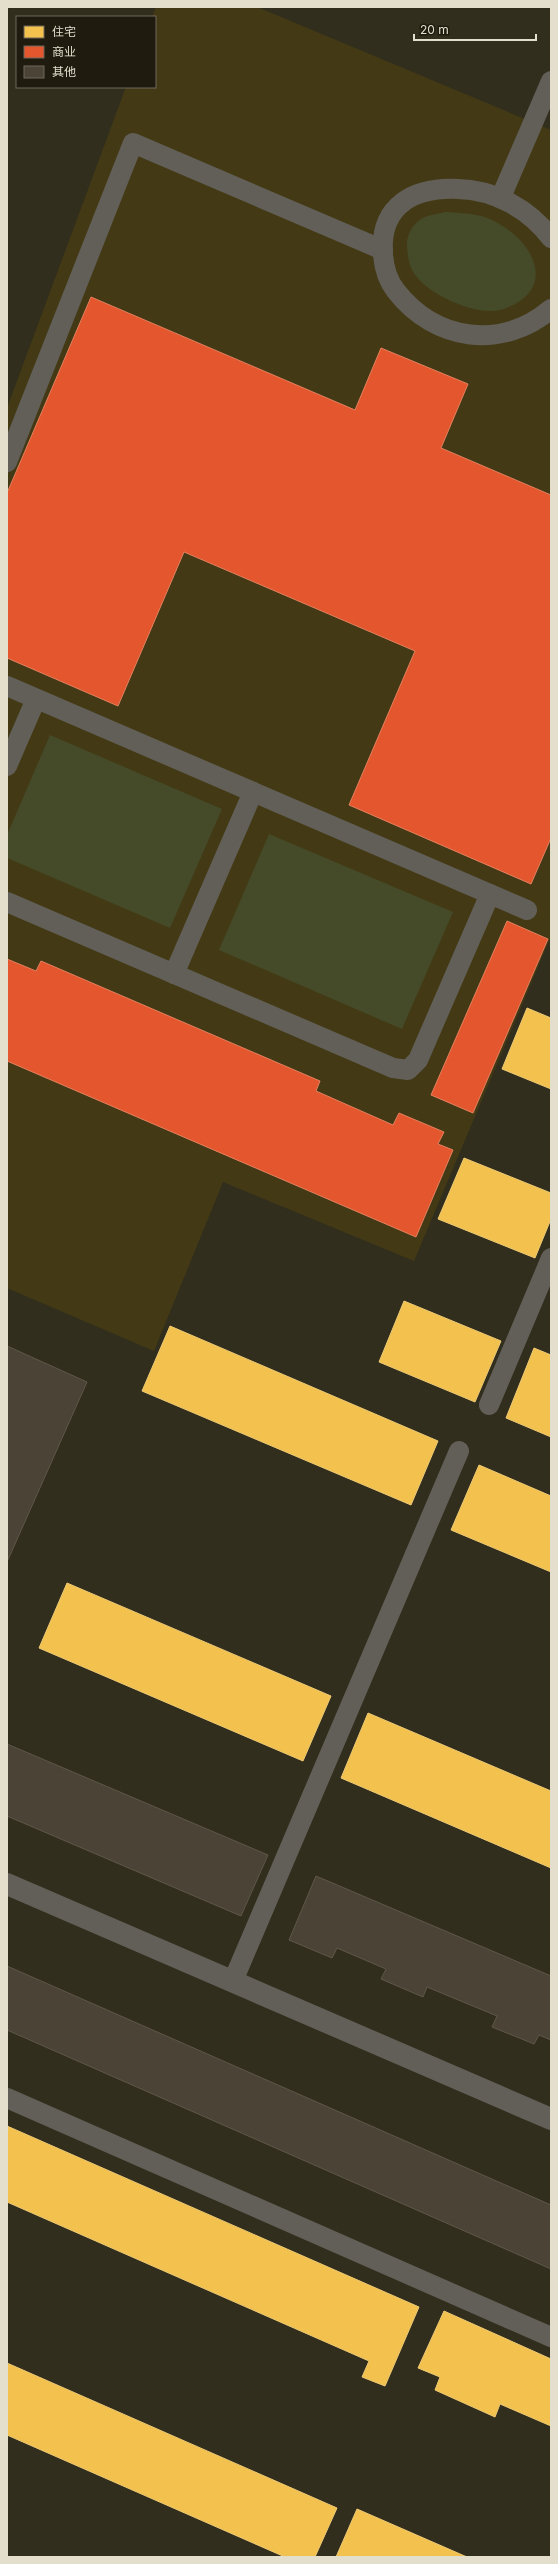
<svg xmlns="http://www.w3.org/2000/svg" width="558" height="2564" font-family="Inter,'Noto Sans SC',sans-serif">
<rect width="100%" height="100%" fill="#322e1d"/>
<polygon fill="#433a15" points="156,7 257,7 551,130 551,936 414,1261 223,1182 154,1351 7,1288 7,408 126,87 155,87 155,17 152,17"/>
<g fill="#454a28">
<path d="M 445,212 C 460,213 478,213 492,220 C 538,242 558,293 500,310 C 476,316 430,295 416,276 C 409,267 408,258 407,247 C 406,236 412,225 421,219 C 427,215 438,214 445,212 Z"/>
<polygon points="50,735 222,809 170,928 7,858 7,835"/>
<polygon points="269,834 453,912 402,1029 219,950"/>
</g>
<g fill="#f2c14e" stroke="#eeca74">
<polygon points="527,1008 551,1018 551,1089 502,1069"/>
<polygon points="464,1158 551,1193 551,1219 535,1258 438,1219"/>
<polygon points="404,1301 501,1341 475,1402 379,1362"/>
<polygon points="170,1326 438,1441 411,1505 142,1391"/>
<polygon points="534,1348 551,1355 551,1437 506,1418"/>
<polygon points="479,1465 551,1496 551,1572 451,1530"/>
<polygon points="67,1583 331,1696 303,1761 39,1648"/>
<polygon points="368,1713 551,1791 551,1868 341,1778"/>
<polygon points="7,2126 419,2307 385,2386 362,2377 369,2361 7,2202"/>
<polygon points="444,2311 551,2359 551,2426 500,2404 495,2417 435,2390 440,2377 418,2368"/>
<polygon points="7,2363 337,2508 315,2557 285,2557 7,2435"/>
<polygon points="357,2509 467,2557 336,2557"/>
</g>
<g fill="#e4572e" stroke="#e4805e">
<polygon points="91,297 355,410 381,348 468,384 441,448 551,495 551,838 531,884 349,805 415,651 184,552 118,706 7,658 7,493"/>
<polygon points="507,921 548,939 473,1113 431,1095"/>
<polygon points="7,959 36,971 41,961 320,1081 316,1091 393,1125 399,1113 444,1132 438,1144 453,1150 416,1237 7,1061"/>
</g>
<g fill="#4b4335" stroke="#5e574a">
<polygon points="7,1346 87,1382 7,1562"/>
<polygon points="7,1744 268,1855 241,1916 7,1816"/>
<polygon points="316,1876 551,1976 551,2040 539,2035 534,2044 492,2027 497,2016 427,1987 423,1997 381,1979 386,1969 337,1948 332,1958 289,1940"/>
<polygon points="7,1966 551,2205 551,2269 7,2030"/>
</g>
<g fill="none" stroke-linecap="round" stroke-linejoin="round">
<g stroke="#625f58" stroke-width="20">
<polyline points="501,197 551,81"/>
<path d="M 551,238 C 529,209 495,190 458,189 C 414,187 379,205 383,255 C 384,267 388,281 396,291 C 436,342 502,350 551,309"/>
<polyline points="7,462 133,143 383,250"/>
<polyline points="7,686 527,910"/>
<polyline points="7,766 36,699"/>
<polyline points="7,902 393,1068 408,1070 418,1060 490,894"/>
<polyline points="174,974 253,792"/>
<polyline points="489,1405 551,1258"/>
<polyline points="233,1981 459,1451"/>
<polyline points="7,2098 551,2337"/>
</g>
<polyline stroke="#625f58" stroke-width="22" points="7,1884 551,2119"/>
</g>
<rect width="558" height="2564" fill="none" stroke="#e4dfcd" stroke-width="16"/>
<rect x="16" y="16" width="140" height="72" fill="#1f1b0e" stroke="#6e695a"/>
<rect x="24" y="26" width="20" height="12" fill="#f2c14e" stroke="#6e695a"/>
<text x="52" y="36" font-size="12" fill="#e4dfcd">住宅</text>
<rect x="24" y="46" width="20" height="12" fill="#e4572e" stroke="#6e695a"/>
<text x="52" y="56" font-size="12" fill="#e4dfcd">商业</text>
<rect x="24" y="66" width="20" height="12" fill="#4b4335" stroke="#6e695a"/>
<text x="52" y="76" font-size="12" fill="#e4dfcd">其他</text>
<path d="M414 34v6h122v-6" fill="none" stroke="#e4dfcd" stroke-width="2"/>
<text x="420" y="34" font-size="12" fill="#e4dfcd" stroke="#1f1b0e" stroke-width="3" paint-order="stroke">20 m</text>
</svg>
